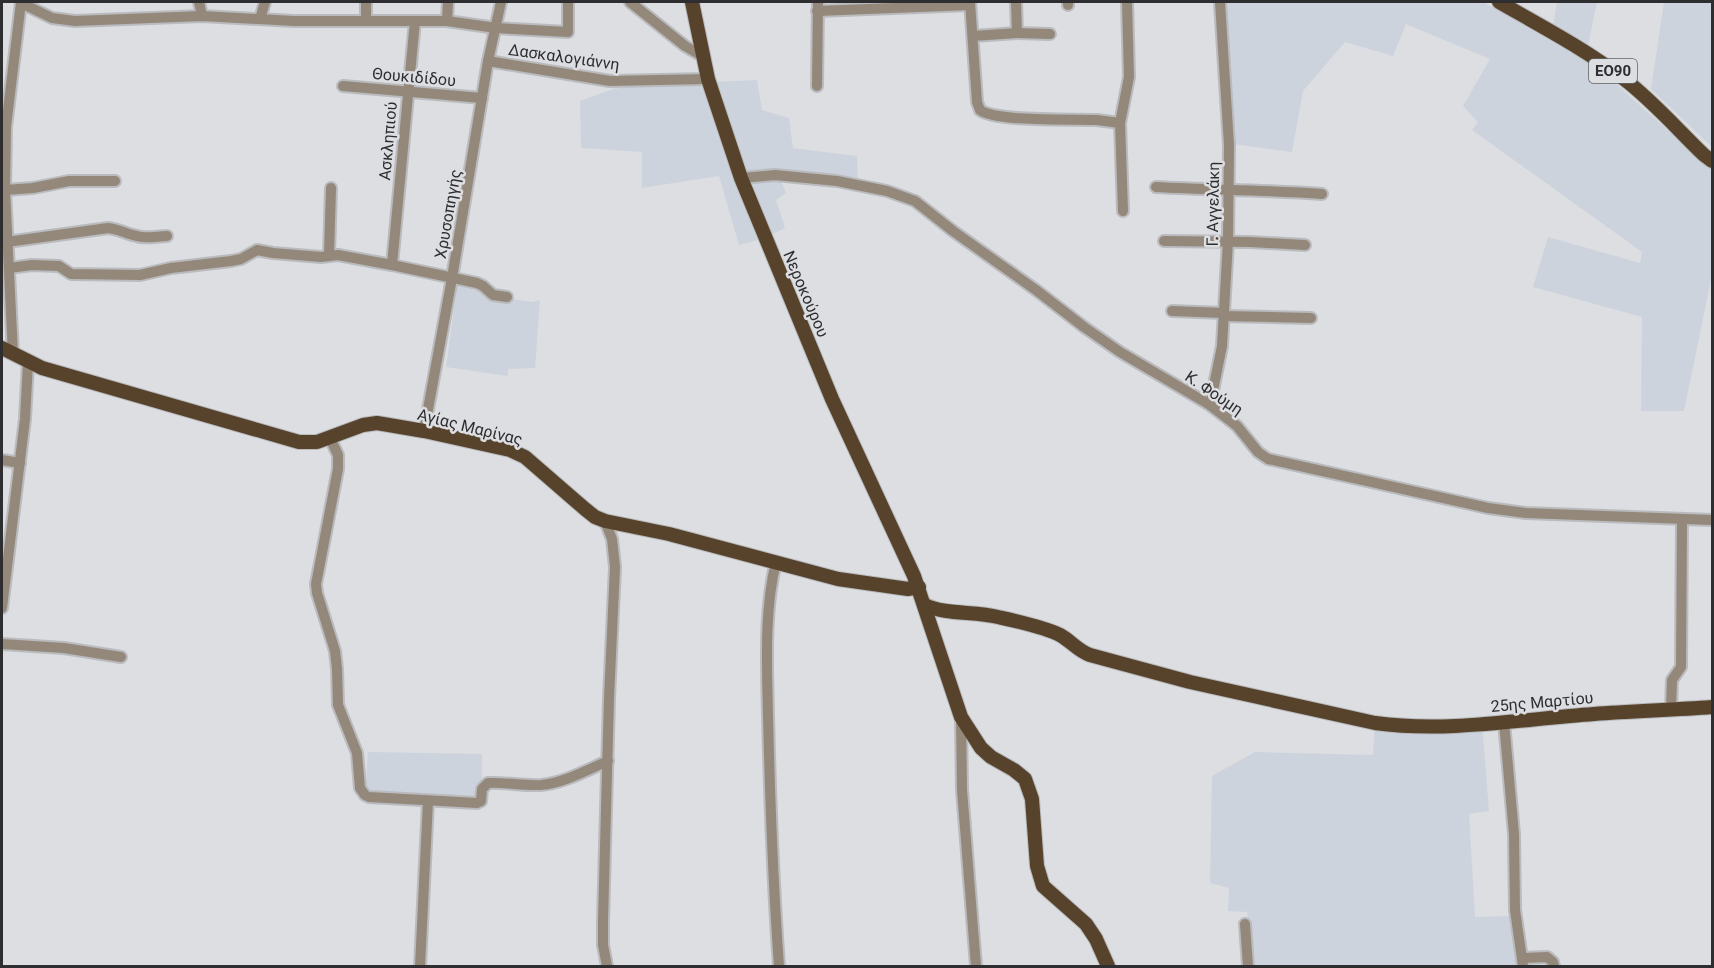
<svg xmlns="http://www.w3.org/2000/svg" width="1714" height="968" font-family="Roboto,sans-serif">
<rect width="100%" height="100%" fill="#dcdee2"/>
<g fill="#cdd3dd">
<polygon points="1225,2 1483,2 1595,65 1684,145 1712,166 1712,275 1684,411 1641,411 1642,317 1533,287 1548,237 1640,263 1642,252 1472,130 1478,122 1463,106 1490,59 1406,24 1393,56 1345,42 1303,91 1292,152 1233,144"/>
<polygon points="1557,2 1597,2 1588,46 1553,27"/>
<polygon points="1664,2 1712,2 1712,147 1651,89"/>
<polygon points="757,80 762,110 789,118 793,148 857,156 858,184 779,176 786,193 776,200 785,228 762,239 739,245 719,176 642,188 642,152 581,148 580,101 613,89 642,85"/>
<polygon points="458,279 496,297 533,302 540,300 535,368 508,369 508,376 446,367"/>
<polygon points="1375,723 1482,724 1489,811 1469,814 1475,917 1511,916 1517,966 1253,966 1247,912 1228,911 1229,888 1210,883 1212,776 1255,752 1373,755"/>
<polygon points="368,752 482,754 482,798 365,795"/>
</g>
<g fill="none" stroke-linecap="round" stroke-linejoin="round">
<g stroke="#b9bbbe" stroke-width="14">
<g id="minor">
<polyline points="199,2 202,16"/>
<polyline points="630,2 685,46 702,56"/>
<path d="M 970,2 L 977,102 L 980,110 C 995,122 1074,119 1097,120 C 1105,121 1113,122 1120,123"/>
<polyline points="1016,2 1017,33"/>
<polyline points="1068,2 1068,5"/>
<polyline points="21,3 52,18 75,21 202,16 294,21 447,21 496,28 568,32 568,2"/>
<polyline points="817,11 970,5"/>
<polyline points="260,19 265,2"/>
<polyline points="366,21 366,2"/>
<polyline points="447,21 448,2"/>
<polyline points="973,36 1017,33 1050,34"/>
<polyline points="488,61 610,81 708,79"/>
<polyline points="343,86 482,98"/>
<polyline points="817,86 818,2"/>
<polyline points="741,178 775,175 837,181 887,191 915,201 953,231 1036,290 1084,327 1120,352 1210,405 1237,426 1258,452 1268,459 1488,508 1526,513 1712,520"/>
<path d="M 1156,187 C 1211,190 1267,190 1322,194"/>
<polyline points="5,190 33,188 69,181 115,181"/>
<polyline points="1123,211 1120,123 1129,77 1127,2"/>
<polyline points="1164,241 1250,242 1305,245"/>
<path d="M 7,242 L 108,228 C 119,229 126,234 137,236 C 146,239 157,236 167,236"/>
<polyline points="329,255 331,188"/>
<polyline points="392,265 415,21"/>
<polyline points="9,268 32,265 59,266 71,274 140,275 171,268 231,261 241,259 257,250 273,253 321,257 338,255 392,265 477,283 483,286 493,295 507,297"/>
<polyline points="1172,311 1224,313"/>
<polyline points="1224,316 1311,318"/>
<polyline points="13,354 5,190 6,127 21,2"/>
<polyline points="1210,405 1222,346 1228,241 1229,145 1220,2"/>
<polyline points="424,431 452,278 488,61 501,2"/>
<path d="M 330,438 L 338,455 L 338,469 L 316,584 L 317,593 L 335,651 L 337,669 L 338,705 L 357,753 L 360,788 L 365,795 L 369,797 L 477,803 L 481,801 L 482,789 L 488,783 C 505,782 523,786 541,785 C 564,783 587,770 608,761"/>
<polyline points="2,460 20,463"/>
<polyline points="605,521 612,539 615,567 609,698 603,921 603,945 607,966"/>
<path d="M 776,562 C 764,610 767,667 768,716 C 770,800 773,883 779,966"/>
<polyline points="2,608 25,419 28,362"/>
<polyline points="2,644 64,648 121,657"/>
<polyline points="1671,709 1672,680 1681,667 1682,520"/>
<polyline points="961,717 962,790 976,966"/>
<polyline points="1504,722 1514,834 1515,910 1523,966"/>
<polyline points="1245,924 1248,966"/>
<polyline points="1522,958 1547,957 1553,962 1554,966"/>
<polyline points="420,966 428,801"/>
</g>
</g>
<g stroke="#b9bbbe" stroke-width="16">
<g id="major">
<polyline points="692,2 708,79 741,178 832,399 914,576 961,717 981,748 991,757 1014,770 1025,779 1032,799 1037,866 1043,886 1086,924 1096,939 1108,966"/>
<path d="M 1499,2 C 1541,26 1585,49 1624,79 C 1653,101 1678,130 1704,155 L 1712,161"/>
<polyline points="2,348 42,368 299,442 317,442 363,425 377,423 424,431 510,450 525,457 585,509 595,517 605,521 669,534 838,579 908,589 919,587"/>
<path d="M 925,605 C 946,615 974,611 998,617 C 1016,621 1044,627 1060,635 C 1071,641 1078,651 1090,655 L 1190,682 L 1375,723 C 1448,733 1522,719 1594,714 C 1633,711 1673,710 1712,707"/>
</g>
</g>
<use href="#minor" stroke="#94887b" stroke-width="10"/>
<use href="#major" stroke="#57432c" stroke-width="14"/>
</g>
<g text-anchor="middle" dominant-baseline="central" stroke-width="5" stroke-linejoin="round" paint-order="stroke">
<rect fill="#dcdee2" stroke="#626365" stroke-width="1.5" x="1589" y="59" width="48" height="24" rx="4.5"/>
<g font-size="15" font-weight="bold" fill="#2e2e30">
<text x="1613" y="71">ΕΟ90</text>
</g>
<g font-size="16" fill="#2e2e30" stroke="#dcdee2">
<text transform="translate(564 57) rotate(8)">Δασκαλογιάννη</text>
<text transform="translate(414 77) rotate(5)">Θουκιδίδου</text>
<text transform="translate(388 141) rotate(-85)">Ασκληπιού</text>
<text transform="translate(1213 204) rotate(-89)">Γ. Αγγελάκη</text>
<text transform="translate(448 214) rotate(-80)">Χρυσοπηγής</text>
<text transform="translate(806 294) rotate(67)">Νεροκούρου</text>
<text transform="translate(1214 393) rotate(34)">Κ. Φούμη</text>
<text transform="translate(470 427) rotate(14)">Αγίας Μαρίνας</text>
<text transform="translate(1542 702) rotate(-5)">25ης Μαρτίου</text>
</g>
</g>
<rect width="1714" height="968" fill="none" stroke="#2e2e30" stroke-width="6"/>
</svg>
